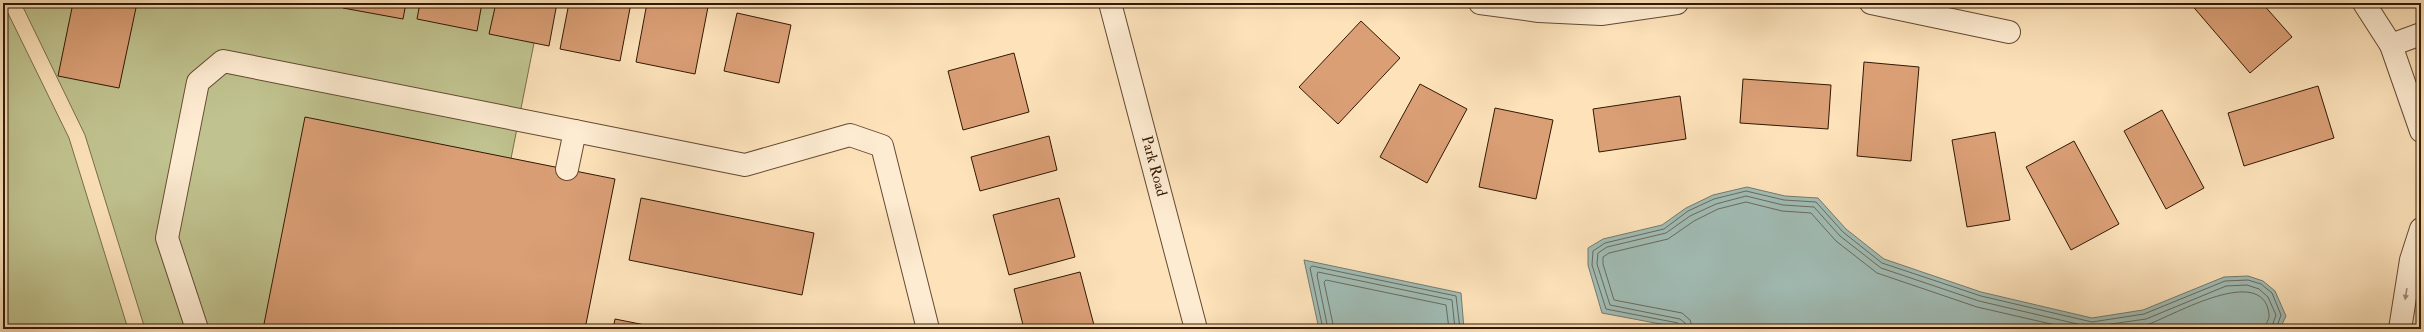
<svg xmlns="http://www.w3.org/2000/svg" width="2424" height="332" font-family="'IM FELL Double Pica',serif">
<rect width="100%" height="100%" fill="#fde2ba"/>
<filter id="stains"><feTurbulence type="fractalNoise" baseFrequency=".005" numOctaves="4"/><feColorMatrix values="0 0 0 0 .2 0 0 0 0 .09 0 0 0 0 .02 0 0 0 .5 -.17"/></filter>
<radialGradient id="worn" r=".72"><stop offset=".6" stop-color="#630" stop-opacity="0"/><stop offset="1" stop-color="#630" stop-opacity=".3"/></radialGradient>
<g fill="#c0c38f" stroke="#786e4a">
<polygon points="3,3 69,138 128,329 3,329"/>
<polygon points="21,3 542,3 477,329 145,329 85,135"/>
</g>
<g fill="#a1bdb6" stroke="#747b6f">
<polygon points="1747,187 1785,196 1818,198 1846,229 1884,259 1981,292 2092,318 2143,310 2224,277 2248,276 2263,281 2275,291 2286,316 2280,329 1687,329 1602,313 1588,265 1588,248 1603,239 1662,225 1686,208 1713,195"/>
<polygon points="1304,260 1461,293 1464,329 1319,329"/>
</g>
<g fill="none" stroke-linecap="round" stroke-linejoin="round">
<g stroke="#696a5d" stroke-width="1">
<polyline points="1323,329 1310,268 1312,266 1456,296 1460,329"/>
<polyline points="1328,329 1317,275 1318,272 1452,300 1455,329"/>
<polyline points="1334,329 1324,282 1326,280 1446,305 1449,329"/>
<polyline points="1682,329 1678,323 1606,309 1592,265 1593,251 1605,243 1664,229 1688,211 1714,199 1746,191 1784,200 1816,202 1843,232 1882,263 1981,296 2092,322 2144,314 2225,281 2248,280 2261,284 2272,293 2281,315 2276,329"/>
<polyline points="1687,329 1685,323 1680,319 1610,305 1597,264 1598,253 1607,247 1666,233 1690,216 1716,204 1746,196 1783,205 1814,207 1840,236 1881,268 1979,301 2090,327 2146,319 2226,286 2247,285 2259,289 2268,297 2276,315 2271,329"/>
<polyline points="1693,329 1690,320 1682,313 1614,300 1603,264 1603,257 1609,253 1668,239 1694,221 1718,209 1746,202 1782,211 1811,213 1836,241 1877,273 1977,307 2073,329"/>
<path d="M 2119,329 C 2129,327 2140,327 2149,324 C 2174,315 2263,263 2269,314 C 2270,319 2265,324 2265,329"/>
</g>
</g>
<g fill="#db9f76" stroke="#311804">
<polygon points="73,3 137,3 119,88 58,76"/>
<polygon points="344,3 406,3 403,19 343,8"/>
<polygon points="420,3 482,3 477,31 417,19"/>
<polygon points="496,3 557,3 549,46 489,34"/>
<polygon points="569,3 631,3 620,61 560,49"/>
<polygon points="647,3 688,3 708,7 695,74 636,62"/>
<polygon points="2190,3 2262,3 2292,37 2250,73"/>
<polygon points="737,13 791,25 779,83 724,71"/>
<polygon points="1361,21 1400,58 1338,124 1299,87"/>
<polygon points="1014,53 1029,112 963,130 948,71"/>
<polygon points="1864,62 1919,67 1911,161 1857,156"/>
<polygon points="1743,79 1831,85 1828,129 1740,123"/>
<polygon points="1420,84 1467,109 1427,183 1380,157"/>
<polygon points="2318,86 2334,138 2244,166 2228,113"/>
<polygon points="1680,96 1686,139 1599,152 1593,109"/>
<polygon points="1495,108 1553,120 1536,199 1479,187"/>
<polygon points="2162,110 2204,188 2166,209 2124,131"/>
<polygon points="305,117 615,179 585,329 263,329"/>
<polygon points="1995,132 2010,220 1967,227 1952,140"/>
<polygon points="1049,136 1057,170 980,191 971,157"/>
<polygon points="2074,141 2119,224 2071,250 2026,167"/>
<polygon points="641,198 814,233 802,295 629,260"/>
<polygon points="1059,198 1075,257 1009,275 993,215"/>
<polygon points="1080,272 1095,329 1024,329 1014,289"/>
<polygon points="615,319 665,329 613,329"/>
</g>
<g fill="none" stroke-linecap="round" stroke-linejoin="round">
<g stroke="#644a32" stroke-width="24">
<g id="minor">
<polyline points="1110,3 1196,329"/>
<polyline points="1480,3 1539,11 1601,14 1677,3"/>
<polyline points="1871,3 2009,32"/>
<polyline points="2364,3 2391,45 2421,131"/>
<polyline points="2391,45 2421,34"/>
<polyline points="575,131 745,165 850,135 882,146 928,329"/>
<polyline points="197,329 167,238 198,82 223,61 575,131 567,169"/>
<polyline points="2400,329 2411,260 2421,229"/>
</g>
</g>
<use href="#minor" stroke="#feecd2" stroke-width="22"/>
</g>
<defs><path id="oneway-solid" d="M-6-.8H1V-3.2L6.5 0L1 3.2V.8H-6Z"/></defs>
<use fill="#a28d75" href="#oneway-solid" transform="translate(2406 294) rotate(99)"/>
<g text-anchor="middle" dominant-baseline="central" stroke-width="4" stroke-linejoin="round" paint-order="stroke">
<g font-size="15" fill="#311804" stroke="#feecd2">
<text transform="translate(1154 166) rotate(75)">Park Road</text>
</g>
</g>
<rect width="2424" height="332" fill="none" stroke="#fde2ba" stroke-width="16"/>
<rect x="4" y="4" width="2416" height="324" fill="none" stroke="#311804" stroke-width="2"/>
<rect x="8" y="8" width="2408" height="316" fill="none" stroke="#311804"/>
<rect width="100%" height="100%" filter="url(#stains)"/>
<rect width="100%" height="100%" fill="url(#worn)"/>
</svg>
